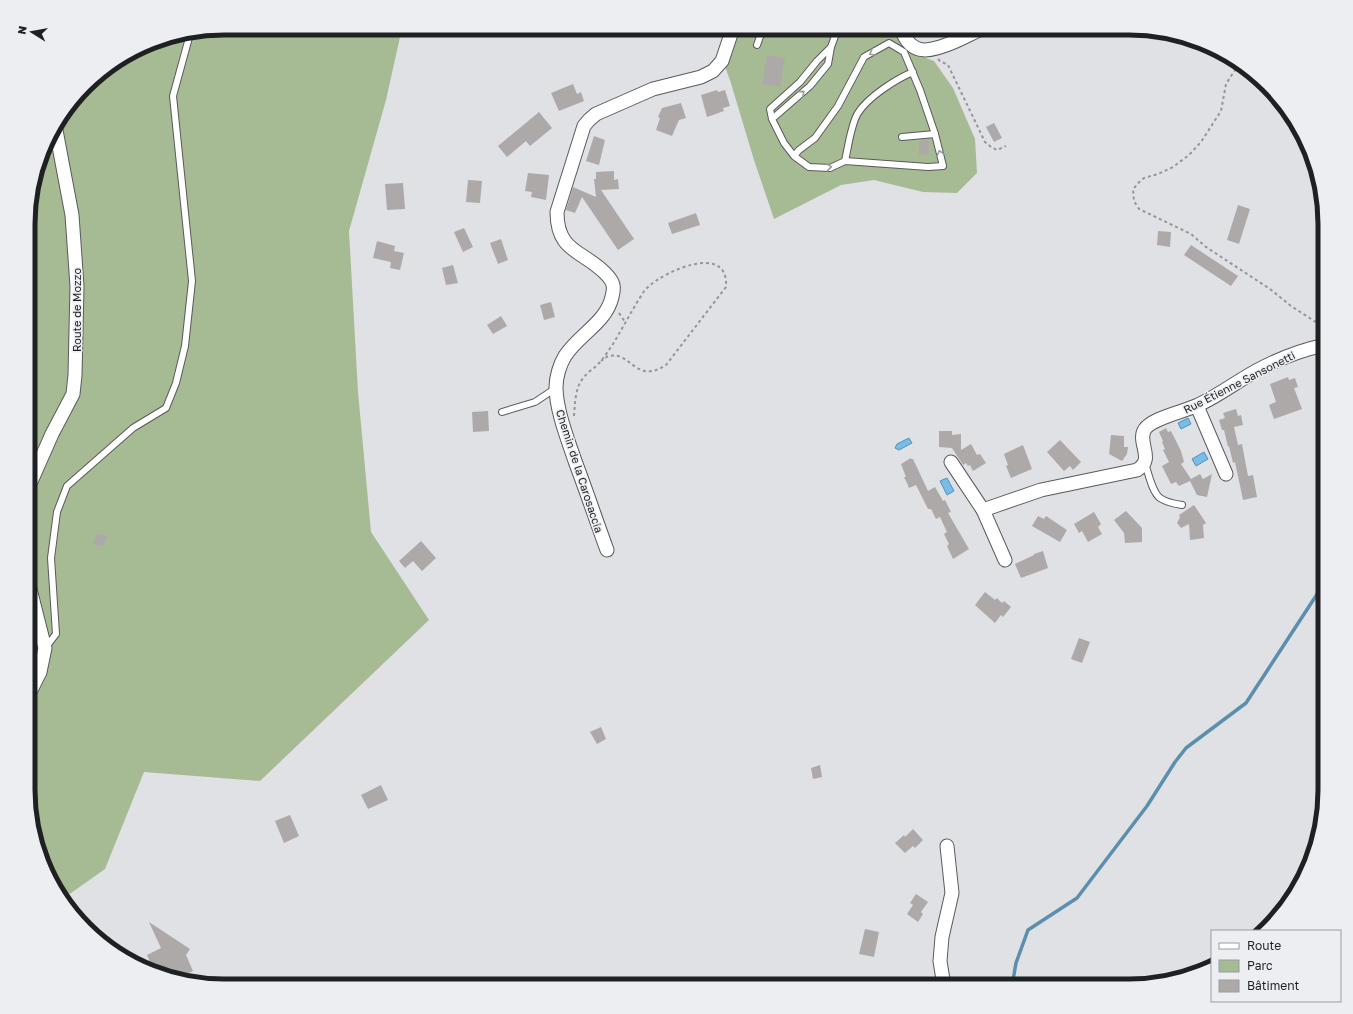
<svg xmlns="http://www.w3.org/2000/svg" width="1353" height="1014" font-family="'Golos Text',sans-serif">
<rect width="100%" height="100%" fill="#dfe1e5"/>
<g fill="#a6bb93">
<polygon points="224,28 402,28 386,100 349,231 358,392 371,532 429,620 260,781 144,772 105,869 64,898 48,877 28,803 30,198 54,126 95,76 161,38"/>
<polygon points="737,28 895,28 900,44 915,54 934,61 953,88 975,139 977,173 957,193 923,192 874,180 841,185 774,219 754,160 730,80 724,64"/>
</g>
<g fill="#75bee9" stroke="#5b8fad">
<polygon points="1188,418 1191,424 1181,429 1178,423"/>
<polygon points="909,438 912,443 899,450 895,448 897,444"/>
<polygon points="1204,452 1208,459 1196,466 1192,459"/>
<polygon points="947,478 954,491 947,495 940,481"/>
</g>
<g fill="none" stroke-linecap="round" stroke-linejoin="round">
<polyline stroke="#5b8fad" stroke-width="3.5" points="1012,986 1016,963 1028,930 1077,898 1147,806 1175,762 1186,748 1246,703 1325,582"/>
</g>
<g fill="#ada9a8">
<polygon points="767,55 785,58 780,87 762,84"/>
<polygon points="573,84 577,94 581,92 584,101 559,111 551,93"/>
<polygon points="717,90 718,92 725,90 730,106 723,108 724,111 707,117 701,95"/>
<polygon points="681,103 686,118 679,120 672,136 656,130 660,118 658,117 662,108"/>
<polygon points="539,112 552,128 530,146 526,141 507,157 498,146"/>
<polygon points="994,123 1002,138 994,142 986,127"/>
<polygon points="594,136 605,140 599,165 586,161"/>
<polygon points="929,140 929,154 919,155 919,141"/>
<polygon points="614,171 614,180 618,179 619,189 601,190 634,239 618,250 582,197 575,213 566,210 573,187 596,197 594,179 596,179 596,172"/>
<polygon points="528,173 549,175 546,200 531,197 532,192 525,191"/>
<polygon points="468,180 482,181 480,203 466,202"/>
<polygon points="403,183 405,209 387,210 385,184"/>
<polygon points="1238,205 1250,209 1239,244 1227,240"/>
<polygon points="696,213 700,225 672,234 668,223"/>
<polygon points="464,228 473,247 463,252 454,232"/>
<polygon points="1158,231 1171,232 1170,247 1157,245"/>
<polygon points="501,239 508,260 498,264 490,243"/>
<polygon points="377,241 395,246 394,251 404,253 400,270 390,268 391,262 373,258"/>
<polygon points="1191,245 1238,276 1231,286 1184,255"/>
<polygon points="453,265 458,283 446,285 442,268"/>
<polygon points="551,302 555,317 544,320 540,305"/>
<polygon points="501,316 507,326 493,334 487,325"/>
<polygon points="1288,377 1289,380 1295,378 1298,387 1294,388 1302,409 1274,419 1269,405 1276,402 1270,384"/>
<polygon points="1236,409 1238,416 1241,415 1243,425 1234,427 1238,445 1242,444 1248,476 1253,475 1257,497 1243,500 1235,462 1233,463 1229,446 1228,447 1224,430 1222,430 1219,420 1225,418 1223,413"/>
<polygon points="488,411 489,431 473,432 472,412"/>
<polygon points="1166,428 1168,432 1171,431 1181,451 1184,462 1181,464 1191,479 1200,474 1203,479 1212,474 1207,497 1197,495 1190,481 1179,486 1176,482 1171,484 1162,466 1169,462 1163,450 1165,449 1162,442 1163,441 1159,432"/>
<polygon points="939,431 952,431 952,435 961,434 961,450 971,444 977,455 980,454 986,463 973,471 970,465 968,466 966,463 963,465 952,448 939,447"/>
<polygon points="1111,435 1124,436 1124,447 1128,447 1127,454 1122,461 1109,454"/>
<polygon points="1060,440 1081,462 1073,470 1070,466 1064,471 1047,452"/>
<polygon points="1023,445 1032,469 1011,478 1006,466 1008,465 1004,454"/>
<polygon points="911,458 911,459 913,459 928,491 935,487 943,501 945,500 951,512 948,513 969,549 953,559 947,546 949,544 944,534 947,532 940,517 936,519 931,509 928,509 916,485 909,488 907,483 904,477 906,477 901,464"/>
<polygon points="1194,505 1206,523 1203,525 1204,538 1190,540 1189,524 1181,528 1177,523 1180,517 1179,515"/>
<polygon points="1126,511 1142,528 1142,542 1125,543 1124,533 1114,520"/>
<polygon points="1094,512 1101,524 1098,527 1102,534 1088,542 1082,531 1079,533 1074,524"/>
<polygon points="1038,516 1044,519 1046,516 1067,530 1060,542 1032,526"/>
<polygon points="97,533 107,536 103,547 93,544"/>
<polygon points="421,541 436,558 422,571 413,561 405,568 399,561"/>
<polygon points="1043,551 1048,568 1021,578 1015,564 1034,555 1034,554"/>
<polygon points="985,592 995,600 997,598 1002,603 1004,601 1011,607 1003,617 1001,615 995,623 975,605"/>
<polygon points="1079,638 1090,642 1082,663 1071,659"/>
<polygon points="601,727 606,739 597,744 590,732"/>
<polygon points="820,765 822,777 813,779 811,768"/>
<polygon points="381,785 388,800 368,809 361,795"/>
<polygon points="290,815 299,836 284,843 275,821"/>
<polygon points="913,829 923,840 915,848 913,846 905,853 895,843 904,835 905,837"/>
<polygon points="916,894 928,902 921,912 923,914 918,922 907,914 913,905 910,903"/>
<polygon points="149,922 190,949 186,955 193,971 178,978 155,973 147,955 161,948"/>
<polygon points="865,929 879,932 874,957 859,954"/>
</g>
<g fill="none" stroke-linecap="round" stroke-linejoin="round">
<g stroke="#595a5e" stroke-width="8">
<g id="lane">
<polyline points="757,45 763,28"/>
<polyline points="831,47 838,28"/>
<polyline points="772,119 810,86 828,64 831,47 817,61 800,82 770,109 772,119 784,143 794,156 809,167 830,168 845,161 928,167 943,166 935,134 920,90 904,52 889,43 864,57 838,106 815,138 799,150 794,156"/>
<polyline points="902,137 935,134"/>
<path d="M 845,161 C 848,148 851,124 858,113 C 868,97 896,79 913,72"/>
<polyline points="502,412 535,402 556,388"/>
<path d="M 1145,463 C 1148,472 1152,492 1160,498 C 1166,502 1175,504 1182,505"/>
<polyline points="46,647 56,634 51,558 57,512 67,486 133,428 166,408 176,383 185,346 192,281 173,96 190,34"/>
</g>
</g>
<g stroke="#595a5e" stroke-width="15">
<g id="street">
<path d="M 901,28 C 911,59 933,51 956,41 C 965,37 975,32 984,28"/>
<polyline points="1197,406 1226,474"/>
<polyline points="951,462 983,510"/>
<polyline points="29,486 52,434 73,394 75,375 77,286 72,215 55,125"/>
<path d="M 607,550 C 596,520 586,490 575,461 C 568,440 556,410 556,387 C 556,377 560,364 565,356 C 579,334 606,323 612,297 C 613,293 614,289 613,285 C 612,280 608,276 605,273 C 582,250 557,252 557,212 L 584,126 L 589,120 L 596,114 L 653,89 L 701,77 L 713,71 L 722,61 L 733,28"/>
<path d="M 1005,560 L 983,510 L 1041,490 L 1137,470 C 1156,459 1136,442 1145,429 C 1152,418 1186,411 1198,405 C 1218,396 1236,382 1256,371 C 1278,359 1301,350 1325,345"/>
<polyline points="29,694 40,672 45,648 29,585"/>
<polyline points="944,986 940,961 942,937 952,893 947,846"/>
</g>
</g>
<g stroke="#939598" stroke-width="2" stroke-dasharray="3 3" stroke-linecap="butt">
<polyline points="938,59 940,61 948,65 985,142 991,147 997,150 1006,146"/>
<polyline points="1239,64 1226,84 1221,111 1201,142 1189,155 1173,167 1158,174 1144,178 1137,184 1133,190 1134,201 1139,209 1191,234 1206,247 1270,289 1291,306 1325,328"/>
<polyline points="619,313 625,322"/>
<path d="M 574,416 C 575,404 575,391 581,381 C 586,373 595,368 601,361 C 605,356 609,350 613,344 C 622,329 630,314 639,299 C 642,295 644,290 648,287 C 665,271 729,242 726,287 L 666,365 C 636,385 631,351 609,356 C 607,356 604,359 601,361"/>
</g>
<use href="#lane" stroke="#fff" stroke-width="6"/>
<use href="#street" stroke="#fff" stroke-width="13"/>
</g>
<defs><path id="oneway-chevron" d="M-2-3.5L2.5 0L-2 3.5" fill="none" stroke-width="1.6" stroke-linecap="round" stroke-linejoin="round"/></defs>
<g stroke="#9a9b9c">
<use href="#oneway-chevron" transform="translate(872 53) rotate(151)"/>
<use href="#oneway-chevron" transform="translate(802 93) rotate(-41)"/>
<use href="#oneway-chevron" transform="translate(940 153) rotate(-104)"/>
<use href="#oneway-chevron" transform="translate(829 167) rotate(-9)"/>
</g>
<g text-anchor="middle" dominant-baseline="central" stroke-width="3" stroke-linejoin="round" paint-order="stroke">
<g font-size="11" fill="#1f2022" stroke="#eceef2">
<text transform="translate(76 310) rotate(-90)">Route de Mozzo</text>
<text transform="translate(1239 382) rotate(-27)">Rue Étienne Sansonetti</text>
<text transform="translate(580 471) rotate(72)">Chemin de la Carosaccia</text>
</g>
</g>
<path d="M0 0H1353V1014H0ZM224 35H1129A189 189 0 0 1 1318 224V790A189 189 0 0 1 1129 979H224A189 189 0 0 1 35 790V224A189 189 0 0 1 224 35Z" fill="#eceef2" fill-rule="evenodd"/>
<path fill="none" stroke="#1f2022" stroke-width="5" d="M224 35H1129A189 189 0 0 1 1318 224V790A189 189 0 0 1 1129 979H224A189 189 0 0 1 35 790V224A189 189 0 0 1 224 35Z"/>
<rect x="1211" y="930" width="130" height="72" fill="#eceef2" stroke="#9a9c9f"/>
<rect x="1219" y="943" width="20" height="6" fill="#ffffff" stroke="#9a9c9f"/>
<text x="1247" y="950" font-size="12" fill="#1f2022">Route</text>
<rect x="1219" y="960" width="20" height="12" fill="#a6bb93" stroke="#9a9c9f"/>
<text x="1247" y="970" font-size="12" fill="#1f2022">Parc</text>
<rect x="1219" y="980" width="20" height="12" fill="#ada9a8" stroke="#9a9c9f"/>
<text x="1247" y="990" font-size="12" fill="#1f2022">Bâtiment</text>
<g transform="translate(32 32) rotate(281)" stroke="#eceef2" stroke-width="3" paint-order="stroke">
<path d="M0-3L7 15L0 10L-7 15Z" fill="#1f2022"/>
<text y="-6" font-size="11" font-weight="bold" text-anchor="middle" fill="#1f2022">N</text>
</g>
</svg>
